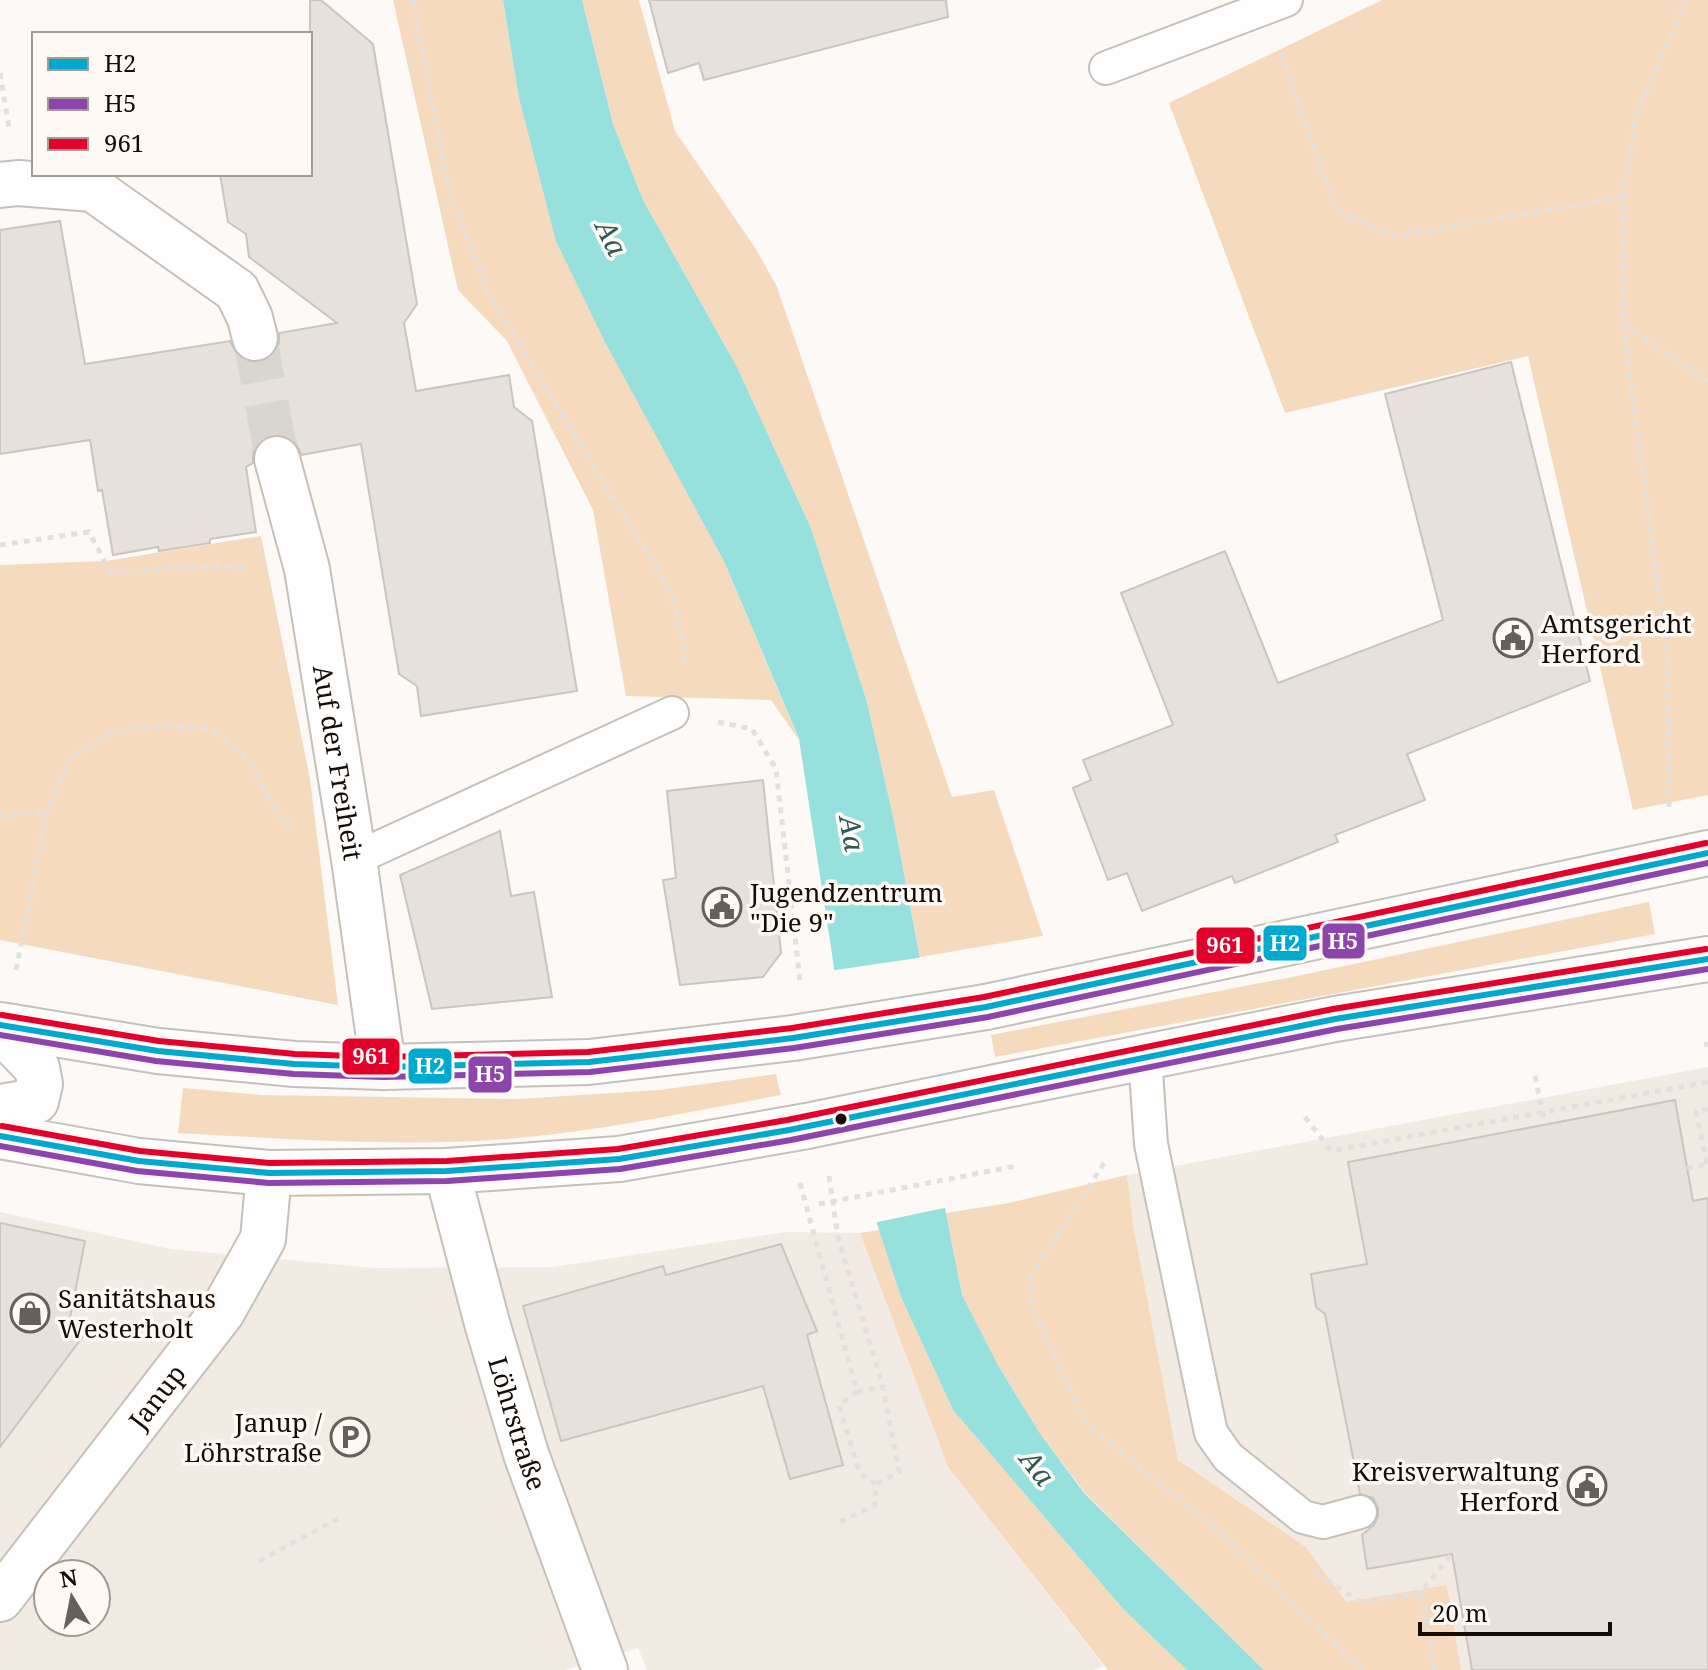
<svg xmlns="http://www.w3.org/2000/svg" width="1708" height="1670" font-family="'Noto Serif',serif">
<rect width="100%" height="100%" fill="#fcf9f6"/>
<g fill="#f2ebe3" fill-rule="evenodd">
<polygon points="1708,1067 1708,1670 1461,1670 1447,1585 1346,1603 1306,1547 1178,1460 1133,1224 1127,1175"/>
<path d="M 0,1212 L 171,1249 L 375,1268 L 553,1267 L 786,1232 L 860,1233 L 948,1467 L 1104,1666 L 1093,1670 L 647,1670 L 638,1648 L 564,1670 L 0,1670 ZM 48,1574 L 96,1574 L 96,1622 L 48,1622 Z"/>
</g>
<g fill="#f5dabe">
<polygon points="393,0 503,0 519,98 685,487 724,561 799,740 771,700 626,696 593,510 507,341 458,290"/>
<polygon points="582,0 639,0 675,131 756,249 777,287 952,797 994,790 1043,936 920,957 894,821 867,702 811,528 737,367 643,200 613,124"/>
<polygon points="1382,0 1708,0 1708,795 1633,810 1528,356 1285,413 1169,103"/>
<polygon points="261,536 310,779 338,1005 0,940 0,565 106,561"/>
<polygon points="1649,902 1655,934 995,1057 991,1035 1292,977"/>
<path d="M 776,1074 L 781,1095 C 694,1111 606,1130 518,1138 C 405,1148 291,1139 178,1133 L 183,1088 L 262,1095 L 518,1099 L 660,1090 Z"/>
<polygon points="1127,1175 1133,1224 1178,1460 1306,1547 1346,1602 1447,1585 1461,1670 1264,1670 1085,1493 1039,1432 999,1367 962,1295 946,1213 1009,1203"/>
<polygon points="880,1230 901,1297 953,1410 1124,1610 1187,1670 1108,1670 948,1467 860,1233"/>
</g>
<polygon fill="#96e0de" points="503,0 582,0 613,124 643,200 737,367 811,528 867,702 894,821 920,958 937,1167 962,1295 999,1367 1039,1432 1084,1493 1264,1670 1187,1670 1124,1610 953,1410 901,1297 870,1202 799,739 724,561 605,342 556,241 519,98"/>
<polygon fill="#fcf9f6" points="924,957 941,1167 949,1207 873,1223 866,1203 829,971"/>
<g fill="#e7e1dc" stroke="#cac5c0" stroke-width="2">
<polygon points="310,0 321,0 373,44 417,304 404,323 416,391 509,375 514,407 532,421 577,691 421,716 417,686 399,674 361,444 302,455 294,441 283,435 270,435 259,442 253,452 253,463 246,467 256,532 210,539 210,543 159,551 158,547 113,555 102,490 98,491 90,440 0,454 0,230 60,221 85,364 230,341 238,356 249,362 260,362 273,355 279,344 279,333 337,323 249,257 246,234 228,222 220,174 310,174"/>
<polygon points="649,0 946,0 948,17 704,80 699,63 668,73"/>
<polygon points="1511,362 1590,681 1407,754 1425,800 1335,835 1338,842 1235,883 1232,876 1142,911 1127,873 1108,880 1073,788 1091,780 1083,760 1173,725 1121,593 1225,551 1278,683 1443,620 1385,394"/>
<polygon points="763,780 781,953 763,977 680,985 663,880 676,878 667,791"/>
<polygon points="500,831 511,896 534,892 552,997 432,1009 400,875"/>
<polygon points="1675,1100 1693,1201 1708,1198 1708,1670 1472,1670 1452,1554 1367,1569 1362,1535 1374,1525 1378,1516 1378,1508 1373,1498 1360,1494 1325,1314 1316,1307 1311,1274 1367,1264 1348,1162"/>
<polygon points="0,1223 85,1241 69,1323 84,1335 0,1447"/>
<polygon points="781,1244 817,1331 807,1335 843,1465 790,1479 763,1386 561,1441 523,1306 663,1266 666,1275"/>
</g>
<g fill="none" stroke-linecap="round" stroke-linejoin="round">
<polyline stroke="#d9d6d2" stroke-width="44" stroke-dasharray="44 22" stroke-linecap="butt" points="255,338 277,459"/>
<g stroke="#c6c0bb" stroke-width="36">
<g id="lane">
<polyline points="1106,68 1286,0"/>
<polyline points="354,859 672,713"/>
<polyline points="1145,1057 1151,1144 1211,1433 1228,1457 1303,1517 1323,1522 1360,1512"/>
</g>
</g>
<g stroke="#c6c0bb" stroke-width="48">
<g id="street">
<polyline points="0,185 18,183 93,189 237,291 250,318 255,338"/>
<path id="s1" d="M 277,459 L 307,569 L 354,859 L 383,1067"/>
<path id="s2" d="M 447,1171 L 487,1323 L 526,1454 L 605,1670"/>
<path id="s3" d="M 0,1599 L 222,1312 L 263,1239 L 269,1173"/>
</g>
</g>
<g stroke="#c6c0bb" stroke-width="48">
<g id="secondary">
<polyline points="986,1007 1708,853"/>
<polyline points="0,1025 158,1051 294,1064 383,1067 589,1062 793,1038"/>
<polyline points="1001,1086 1335,1019 1708,959"/>
<polyline points="0,1107 36,1101 40,1084 37,1068 15,1045 11,1027"/>
<polyline points="0,1136 139,1161 269,1173 447,1171 619,1159 807,1126"/>
</g>
</g>
<g stroke="#e2e1e0" stroke-width="5" stroke-dasharray="6 6" stroke-linecap="butt">
<polyline points="413,0 448,188 489,295 671,592 685,649 682,667"/>
<polyline points="1281,53 1336,211 1395,236 1623,197"/>
<polyline points="0,73 9,128"/>
<polyline points="1624,324 1703,379 1708,380"/>
<polyline points="0,545 89,532 111,573 226,565 250,571"/>
<polyline points="718,722 752,729 776,769 800,981"/>
<polyline points="1669,807 1668,664 1623,324 1623,197 1636,115 1686,0"/>
<polyline points="0,816 47,811"/>
<polyline points="16,970 47,811 71,756 114,732 165,725 210,729 247,758 272,805 290,828"/>
<polyline points="1704,1045 1708,1044"/>
<polyline points="1535,1076 1545,1124"/>
<polyline points="1708,1109 1696,1111 1708,1169"/>
<polyline points="1305,1117 1331,1151 1708,1082"/>
<polyline points="1104,1163 1031,1277 1032,1306 1087,1425 1212,1525 1361,1670"/>
<polyline points="1687,1168 1708,1164"/>
<polyline points="829,1176 838,1237 883,1387 899,1472 876,1484"/>
<polyline points="800,1183 857,1392 839,1405 860,1474 876,1484"/>
<polyline points="857,1392 883,1387"/>
<polyline points="840,1522 875,1505 876,1484"/>
<polyline points="259,1561 341,1517"/>
<polyline points="1316,1573 1362,1603 1421,1592"/>
<polyline points="1435,1670 1421,1592 1452,1554"/>
</g>
<use href="#lane" stroke="#fffefe" stroke-width="32"/>
<use href="#street" stroke="#fffefe" stroke-width="44"/>
<use href="#secondary" stroke="#fffefe" stroke-width="44"/>
<g stroke="#c6c0bb" stroke-width="48" stroke-linecap="butt">
<g id="secondary-bridge">
<polyline points="793,1038 986,1007"/>
<polyline points="807,1126 1001,1086"/>
</g>
</g>
<polyline stroke="#e2e1e0" stroke-width="5" stroke-dasharray="6 6" stroke-linecap="butt" points="819,1204 1016,1166"/>
<use href="#secondary-bridge" stroke="#fffefe" stroke-width="44"/>
<g stroke="#fef9f4" stroke-width="12">
<g id="bus-1">
<polyline points="0,1025 158,1051 294,1064 383,1067 589,1062 793,1038 986,1007 1708,853"/>
<polyline points="0,1136 139,1161 269,1173 447,1171 619,1159 789,1130 1335,1019 1708,959"/>
</g>
</g>
<g stroke="#fef9f4" stroke-width="12">
<g id="bus-2">
<polyline points="0,1035 156,1061 294,1074 383,1077 590,1072 794,1048 988,1017 1708,863"/>
<polyline points="0,1146 137,1171 269,1183 447,1181 620,1169 791,1140 1337,1029 1708,969"/>
</g>
</g>
<g stroke="#fef9f4" stroke-width="12">
<g id="bus-3">
<polyline points="2,1015 159,1041 295,1054 383,1057 588,1052 792,1028 984,997 1706,843"/>
<polyline points="2,1126 140,1151 269,1163 447,1161 618,1149 787,1120 1333,1009 1706,949"/>
</g>
</g>
<use href="#bus-1" stroke="#00a9ce" stroke-width="6"/>
<use href="#bus-2" stroke="#8e44ad" stroke-width="6"/>
<use href="#bus-3" stroke="#e4002b" stroke-width="6"/>
</g>
<defs>
<g id="civic-ring" transform="scale(2)"><circle r="9.5" fill="#fef9f4" stroke="#66605a" stroke-width="1.5"/><path d="M-.6-6.5H3V-4.5H.6V-3L4-1V1h2V6H-6V1h2V-1L-.6-3ZM-1.2 2.5V6h2.4V2.5Z" fill="#66605a"/></g>
<g id="shop-ring" transform="scale(2)"><circle r="9.5" fill="#fef9f4" stroke="#66605a" stroke-width="1.5"/><path d="M-5-2.5h2.3a2.7 3.5 0 0 1 5.4 0H5L5.5 6h-11ZM-1.5-2.5h3a1.5 2.3 0 0 0-3 0Z" fill="#66605a"/></g>
<g id="parking-ring" transform="scale(2)"><circle r="9.5" fill="#fef9f4" stroke="#66605a" stroke-width="1.5"/><path d="M-3.5-5.5H1a3.5 3.5 0 0 1 0 7H-1V5.5H-3.5ZM-1-3.4V-.6H.8a1.4 1.4 0 0 0 0-2.8Z" fill="#66605a"/></g>
</defs>
<g fill-rule="evenodd">
<use href="#civic-ring" x="1513" y="638"/>
<use href="#civic-ring" x="722" y="907"/>
<use href="#shop-ring" x="30" y="1313"/>
<use href="#parking-ring" x="350" y="1437"/>
<use href="#civic-ring" x="1587" y="1486"/>
</g>
<circle fill="#150d06" stroke="#fef9f4" stroke-width="3" cx="841" cy="1119" r="7"/>
<g text-anchor="middle" dominant-baseline="central" stroke-width="7" stroke-linejoin="round" paint-order="stroke">
<g font-size="26" fill="#150d06" stroke="#fef9f4" text-anchor="start">
<text x="1541" y="623">Amtsgericht<tspan x="1541" dy="30">Herford</tspan></text>
<text x="750" y="892">Jugendzentrum<tspan x="750" dy="30">"Die 9"</tspan></text>
<text x="58" y="1298">Sanitätshaus<tspan x="58" dy="30">Westerholt</tspan></text>
<text x="322" y="1422" text-anchor="end">Janup /<tspan x="322" dy="30">Löhrstraße</tspan></text>
<text x="1559" y="1471" text-anchor="end">Kreisverwaltung<tspan x="1559" dy="30">Herford</tspan></text>
</g>
<g font-size="26" fill="#150d06" stroke="#fef9f4">
<text stroke="none"><textPath href="#s1" startOffset="310">Auf der Freiheit</textPath></text>
<text stroke="none"><textPath href="#s3" startOffset="256">Janup</textPath></text>
<text stroke="none"><textPath href="#s2" startOffset="262">Löhrstraße</textPath></text>
</g>
<g font-size="28" font-style="italic" fill="#2c5b5a" stroke="#fef9f4">
<text transform="translate(612 237) rotate(64)">Aa</text>
<text transform="translate(853 833) rotate(80)">Aa</text>
<text transform="translate(1038 1467) rotate(52)">Aa</text>
</g>
</g>
<g stroke="#fef9f4" stroke-width="3">
<rect x="1321" y="922" width="45" height="38" rx="8" fill="#8e44ad"/>
<rect x="1262" y="924" width="46" height="38" rx="8" fill="#00a9ce"/>
<rect x="1195" y="926" width="61" height="39" rx="8" fill="#e4002b"/>
<rect x="341" y="1037" width="60" height="39" rx="8" fill="#e4002b"/>
<rect x="407" y="1047" width="46" height="38" rx="8" fill="#00a9ce"/>
<rect x="467" y="1055" width="46" height="39" rx="8" fill="#8e44ad"/>
</g>
<g font-size="22" text-anchor="middle" font-weight="bold" fill="#fff">
<text x="1343" y="949">H5</text>
<text x="1285" y="951">H2</text>
<text x="1225" y="953">961</text>
<text x="371" y="1064">961</text>
<text x="430" y="1074">H2</text>
<text x="490" y="1082">H5</text>
</g>
<rect x="32" y="32" width="280" height="144" fill="#fef9f4" stroke="#a19b95" stroke-width="2"/>
<rect x="48" y="58" width="40" height="12" fill="#00a9ce" stroke="#a19b95" stroke-width="2"/>
<text x="104" y="72" font-size="24" fill="#150d06">H2</text>
<rect x="48" y="98" width="40" height="12" fill="#8e44ad" stroke="#a19b95" stroke-width="2"/>
<text x="104" y="112" font-size="24" fill="#150d06">H5</text>
<rect x="48" y="138" width="40" height="12" fill="#e4002b" stroke="#a19b95" stroke-width="2"/>
<text x="104" y="152" font-size="24" fill="#150d06">961</text>
<g transform="translate(72 1598) rotate(350)"><circle r="38" fill="#fef9f4" stroke="#a19b95" stroke-width="2"/>
<path d="M0-6L14 30L0 20L-14 30Z" fill="#66605a"/>
<text y="-12" font-size="22" font-weight="bold" text-anchor="middle" fill="#150d06">N</text>
</g>
<path d="M1420 1622v12h190v-12" fill="none" stroke="#150d06" stroke-width="4"/>
<text x="1432" y="1622" font-size="24" fill="#150d06" stroke="#fef9f4" stroke-width="6" paint-order="stroke">20 m</text>
</svg>
